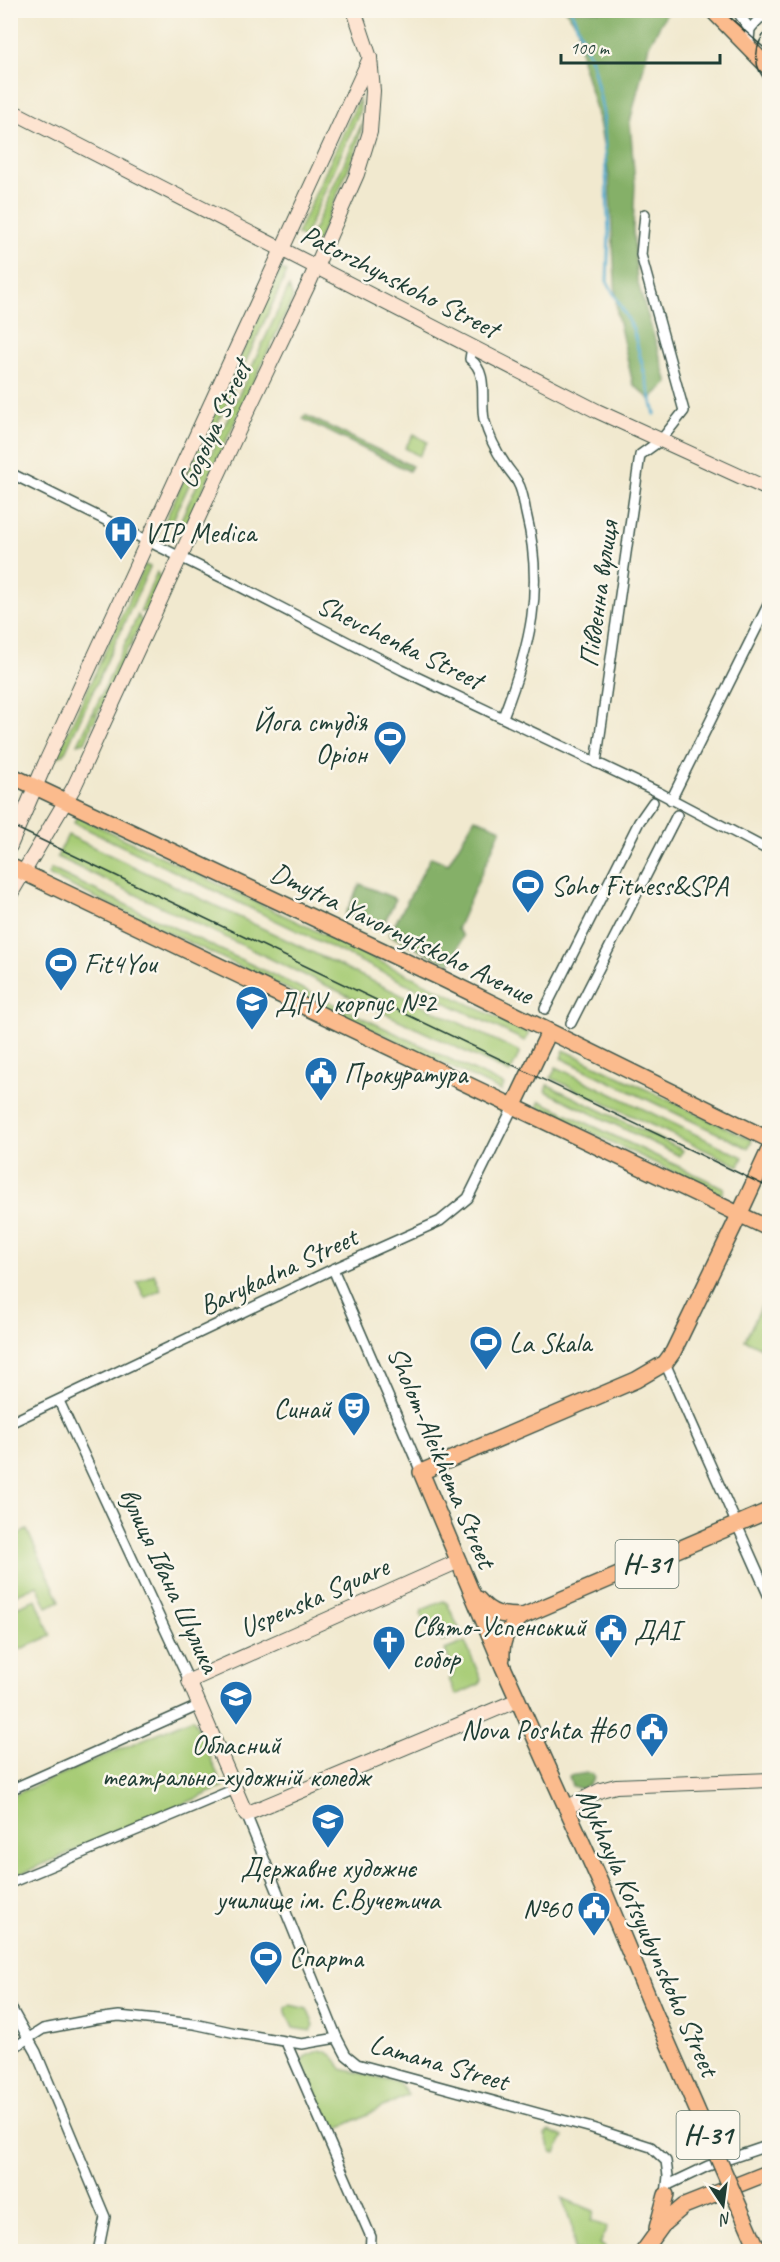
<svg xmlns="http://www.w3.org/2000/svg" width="780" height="2262" font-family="Caveat,sans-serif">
<rect width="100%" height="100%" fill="#fbf7ec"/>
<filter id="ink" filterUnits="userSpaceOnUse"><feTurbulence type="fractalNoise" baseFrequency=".0167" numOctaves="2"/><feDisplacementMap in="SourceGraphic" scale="12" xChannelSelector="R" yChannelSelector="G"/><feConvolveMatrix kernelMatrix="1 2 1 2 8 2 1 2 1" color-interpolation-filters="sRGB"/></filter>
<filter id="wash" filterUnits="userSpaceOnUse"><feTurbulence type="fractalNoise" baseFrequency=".008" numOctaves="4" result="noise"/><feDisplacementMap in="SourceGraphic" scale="24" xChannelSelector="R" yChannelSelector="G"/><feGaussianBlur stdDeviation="1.35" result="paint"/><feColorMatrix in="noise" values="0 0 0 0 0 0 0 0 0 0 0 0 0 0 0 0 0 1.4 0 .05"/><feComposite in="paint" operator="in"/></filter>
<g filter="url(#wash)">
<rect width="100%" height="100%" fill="#f1e9cf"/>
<g fill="#a7cc76" stroke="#638455" stroke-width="1.5">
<polygon points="359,99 360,109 357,118 304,238 297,234"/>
<polygon points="364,119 355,152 317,243 309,240"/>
<polygon points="281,269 287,272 171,524 165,521"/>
<polygon points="289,287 293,298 184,530 177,528"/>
<polygon points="414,434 427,442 419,456 405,448"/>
<polygon points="145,565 150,567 64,754 56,758"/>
<polygon points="157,572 161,580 147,611 140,612"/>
<polygon points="138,615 142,622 132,640 132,645 128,648 102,708 100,708 95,721 91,724 92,726 85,742 78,744 93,712 95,715 94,711"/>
<polygon points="77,816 529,1033 525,1041 74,823"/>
<polygon points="68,835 520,1052 510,1073 57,857"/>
<polygon points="51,869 504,1085 501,1091 48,875"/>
<polygon points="564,1050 752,1140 748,1148 561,1058"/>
<polygon points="556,1067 743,1157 739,1166 551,1078"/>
<polygon points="548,1085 683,1150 680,1156 545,1091"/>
<polygon points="540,1101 724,1188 722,1195 537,1107"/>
<polygon points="154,1274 161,1290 145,1298 137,1282"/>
<polygon points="765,1299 769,1301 769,1352 745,1340"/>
<polygon points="27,1530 60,1601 47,1607 37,1585 15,1595 11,1585 11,1538"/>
<polygon points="36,1599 51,1636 11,1653 11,1609"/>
<polygon points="443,1601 447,1603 461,1633 442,1642 436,1630 429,1626 426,1627 421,1615 422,1610"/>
<polygon points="465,1642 481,1679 480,1684 456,1695 449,1679 452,1678 454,1671 445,1650"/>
<polygon points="193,1718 223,1787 11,1878 11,1796"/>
<polygon points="290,2005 307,2009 314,2025 311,2031 293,2028 286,2012 286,2007"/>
<path d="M 320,2050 C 332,2053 336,2058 342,2069 L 398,2082 L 408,2095 L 339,2128 L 331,2126 L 302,2065 L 304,2057 Z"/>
<polygon points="549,2131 564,2137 556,2153 552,2152 545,2135"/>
<polygon points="562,2198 594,2211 591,2221 607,2227 600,2244 605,2247 604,2251 574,2251 573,2230"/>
</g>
<g fill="#85b067" stroke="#52764e" stroke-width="1.5">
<polygon points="566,11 668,11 649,45 630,122 635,184 633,229 637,280 668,383 650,399 633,384 617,314 609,176 598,116 583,66 577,25"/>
<polygon points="305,415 412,466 409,471 303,419"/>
<polygon points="475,818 501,829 457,929 463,936 450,964 389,935 431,857 448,864"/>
<polygon points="360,884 396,899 380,931 345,915"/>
<polygon points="587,1773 592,1774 594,1778 590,1784 581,1789 572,1786 569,1776"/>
</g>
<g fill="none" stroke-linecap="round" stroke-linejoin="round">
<polyline stroke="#50aace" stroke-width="3" points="571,10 592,62 603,111 609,233 607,281 633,329 655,414"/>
</g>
</g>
<g filter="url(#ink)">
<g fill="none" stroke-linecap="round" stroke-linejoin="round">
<g stroke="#3e574b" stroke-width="12">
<g id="street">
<polyline points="736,10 750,29 749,41 752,48"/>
<polyline points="750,29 759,19 770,14"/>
<path d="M 472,347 L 470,359 C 489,373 480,399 484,419 C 488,434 496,451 505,464 C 509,471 515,476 518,483 C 523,491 524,504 526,513 C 545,589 530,647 503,717"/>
<polyline points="10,473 235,584 402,670 658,792 770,851"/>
<polyline points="596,763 640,455 661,440 684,411 641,255 645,214"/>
<polyline points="671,800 770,601"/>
<polyline points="545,1009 639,822 653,802"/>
<polyline points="571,1023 677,815"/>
<polyline points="333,1269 421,1472"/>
<polyline points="665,1363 770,1599"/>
<polyline points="59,1401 189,1681"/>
<polyline points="10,1423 333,1269 440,1221 468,1198 514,1105"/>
<polyline points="10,1790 200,1705"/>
<polyline points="246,1814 337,2038 346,2055 357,2064 592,2128 651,2147 666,2161 668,2176 666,2195"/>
<polyline points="10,1883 235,1789"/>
<polyline points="10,2006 36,2052 105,2217 98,2252"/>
<polyline points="286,2042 371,2237 370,2252"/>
<polyline points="10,2050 43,2029 96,2019 119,2016 194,2024 236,2033 302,2044 337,2038"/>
<polyline points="668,2185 708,2166 770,2145"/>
</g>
</g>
<g stroke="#3e574b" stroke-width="16">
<g id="secondary">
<polyline points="10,110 597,411 770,490"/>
<polyline points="10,846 45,764 370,58"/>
<polyline points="10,895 74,787 247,412 309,283 357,174 370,132 373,91 370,58 354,10"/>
<polyline points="459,1561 189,1681 246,1814 518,1700"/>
<polyline points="566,1808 601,1790 616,1786 770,1780"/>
</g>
</g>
<g stroke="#3e574b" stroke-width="18">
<g id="primary">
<polyline points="712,10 770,69"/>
<polyline points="757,10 770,12"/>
<polyline points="10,775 445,980 770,1140"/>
<polyline points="10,866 770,1229"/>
<polyline points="514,1105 549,1032"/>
<path d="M 478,1599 C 491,1615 503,1616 523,1616"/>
<path d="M 502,1658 C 501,1638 508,1628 523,1616 L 770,1510"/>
<polyline points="657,2018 604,1891 503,1667 421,1472 636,1380 665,1363 673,1352 733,1228 770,1148"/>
<polyline points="657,2228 666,2195"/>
<polyline points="643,2252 664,2223 684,2206 770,2172"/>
</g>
</g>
<use href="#street" stroke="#fff" stroke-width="9"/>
<use href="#secondary" stroke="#fde4d1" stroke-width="14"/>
<use href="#primary" stroke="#fbbb8d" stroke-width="15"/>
<g stroke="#1f3d34" stroke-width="1.5">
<polyline points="721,10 770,53"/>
<path d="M 770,26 C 753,45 751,68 770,85"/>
<polyline points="10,825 770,1188"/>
</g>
<g stroke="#3e574b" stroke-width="18" stroke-linecap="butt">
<polyline id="primary-bridge" points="657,2018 759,2252"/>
</g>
<use href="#primary-bridge" stroke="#fbbb8d" stroke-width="15"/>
</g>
</g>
<defs>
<g id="hospital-pin" transform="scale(1.725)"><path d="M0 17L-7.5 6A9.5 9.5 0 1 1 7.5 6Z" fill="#1f6fb2" stroke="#fbf7ec"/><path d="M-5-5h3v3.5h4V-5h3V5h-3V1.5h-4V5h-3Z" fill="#fff"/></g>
<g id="stadium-pin" transform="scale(1.725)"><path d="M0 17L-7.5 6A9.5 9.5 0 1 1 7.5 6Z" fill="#1f6fb2" stroke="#fbf7ec"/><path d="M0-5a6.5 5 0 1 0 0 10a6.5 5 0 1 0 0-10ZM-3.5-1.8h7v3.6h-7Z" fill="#fff"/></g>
<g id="university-pin" transform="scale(1.725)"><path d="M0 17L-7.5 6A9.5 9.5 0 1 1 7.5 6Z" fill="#1f6fb2" stroke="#fbf7ec"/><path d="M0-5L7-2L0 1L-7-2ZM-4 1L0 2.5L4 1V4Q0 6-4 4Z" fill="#fff"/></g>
<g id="civic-pin" transform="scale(1.725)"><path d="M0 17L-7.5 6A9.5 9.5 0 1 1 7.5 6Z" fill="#1f6fb2" stroke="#fbf7ec"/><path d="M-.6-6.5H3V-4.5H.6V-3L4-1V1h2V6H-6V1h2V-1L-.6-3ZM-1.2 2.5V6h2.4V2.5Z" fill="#fff"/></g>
<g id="theatre-pin" transform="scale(1.725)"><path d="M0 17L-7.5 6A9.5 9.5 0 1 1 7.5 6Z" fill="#1f6fb2" stroke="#fbf7ec"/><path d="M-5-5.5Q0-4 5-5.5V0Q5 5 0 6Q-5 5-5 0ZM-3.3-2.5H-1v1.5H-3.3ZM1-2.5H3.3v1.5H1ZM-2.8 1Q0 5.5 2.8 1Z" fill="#fff"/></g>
<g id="church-pin" transform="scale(1.725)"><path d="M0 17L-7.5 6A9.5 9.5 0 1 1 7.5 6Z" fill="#1f6fb2" stroke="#fbf7ec"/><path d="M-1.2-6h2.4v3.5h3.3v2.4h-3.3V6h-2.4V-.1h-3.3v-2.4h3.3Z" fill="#fff"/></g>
</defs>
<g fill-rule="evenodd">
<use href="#hospital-pin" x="121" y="532"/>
<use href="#stadium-pin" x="390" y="737"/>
<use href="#stadium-pin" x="528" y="885"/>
<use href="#stadium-pin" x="61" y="963"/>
<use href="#university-pin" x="252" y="1002"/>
<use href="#civic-pin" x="321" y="1073"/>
<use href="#stadium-pin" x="486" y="1342"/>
<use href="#theatre-pin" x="354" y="1408"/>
<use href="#civic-pin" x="611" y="1630"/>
<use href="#church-pin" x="389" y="1642"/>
<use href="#university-pin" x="236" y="1697"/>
<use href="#civic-pin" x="652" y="1729"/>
<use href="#university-pin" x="328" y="1820"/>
<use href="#civic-pin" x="594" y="1908"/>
<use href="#stadium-pin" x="266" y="1957"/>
</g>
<g text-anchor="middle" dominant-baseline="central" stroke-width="5" stroke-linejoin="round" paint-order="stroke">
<g fill="#fbf7ec" stroke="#61756b" stroke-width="1.5">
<rect x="615.5" y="1540" width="63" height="48" rx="4.5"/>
<rect x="676.5" y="2111" width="63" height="48" rx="4.5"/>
</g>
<g font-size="27" font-weight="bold" fill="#1f3d34">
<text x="647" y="1564">Н-31</text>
<text x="708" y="2135">Н-31</text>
</g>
<g font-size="28" fill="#1f3d34" stroke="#fbf7ec">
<text transform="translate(400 281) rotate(27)">Patorzhynskoho Street</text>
<text transform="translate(214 424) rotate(-65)">Gogolya Street</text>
<text transform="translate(598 594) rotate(-82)">Південна вулиця</text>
<text transform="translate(400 642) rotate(26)">Shevchenka Street</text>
<text transform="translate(402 933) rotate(26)">Dmytra Yavornytskoho Avenue</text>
<text transform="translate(278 1271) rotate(-25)">Barykadna Street</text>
<text transform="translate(442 1457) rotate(67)">Sholom-Aleikhema Street</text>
<text transform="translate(170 1580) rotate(65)">вулиця Івана Шулика</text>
<text transform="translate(314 1597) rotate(-24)">Uspenska Square</text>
<text transform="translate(648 1932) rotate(66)">Mykhayla Kotsyubynskoho Street</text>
<text transform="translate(439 2062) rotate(16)">Lamana Street</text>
</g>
<g font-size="28" fill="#1f3d34" stroke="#fbf7ec" text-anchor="start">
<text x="144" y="532">VIP Medica</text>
<text x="367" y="721" text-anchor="end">Йога студія<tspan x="367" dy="32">Оріон</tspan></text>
<text x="551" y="885">Soho Fitness&amp;SPA</text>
<text x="84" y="963">Fit4You</text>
<text x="275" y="1002">ДНУ корпус №2</text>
<text x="344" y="1073">Прокуратура</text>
<text x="509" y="1342">La Skala</text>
<text x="331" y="1408" text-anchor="end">Синай</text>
<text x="412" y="1626">Свято-Успенський<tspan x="412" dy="32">собор</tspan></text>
<text x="634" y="1630">ДАІ</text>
<text x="629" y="1729" text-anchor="end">Nova Poshta #60</text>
<text x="236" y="1744" text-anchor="middle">Обласний<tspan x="236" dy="32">театрально-художній коледж</tspan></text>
<text x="328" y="1867" text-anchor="middle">Державне художнє<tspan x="328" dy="32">училище ім. Є.Вучетича</tspan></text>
<text x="571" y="1908" text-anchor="end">№60</text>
<text x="289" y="1957">Спарта</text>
</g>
</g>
<rect width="780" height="2262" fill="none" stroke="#fbf7ec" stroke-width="36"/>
<g transform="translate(723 2205) rotate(167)" stroke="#fbf7ec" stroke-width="4.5" paint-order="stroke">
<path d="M0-4.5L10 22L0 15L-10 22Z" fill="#1f3d34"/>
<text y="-9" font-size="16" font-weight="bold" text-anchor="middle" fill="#1f3d34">N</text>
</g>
<path d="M561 54v9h159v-9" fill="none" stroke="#1f3d34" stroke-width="3"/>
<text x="570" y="54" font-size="18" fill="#1f3d34" stroke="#fbf7ec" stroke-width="4.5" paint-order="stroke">100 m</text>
</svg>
